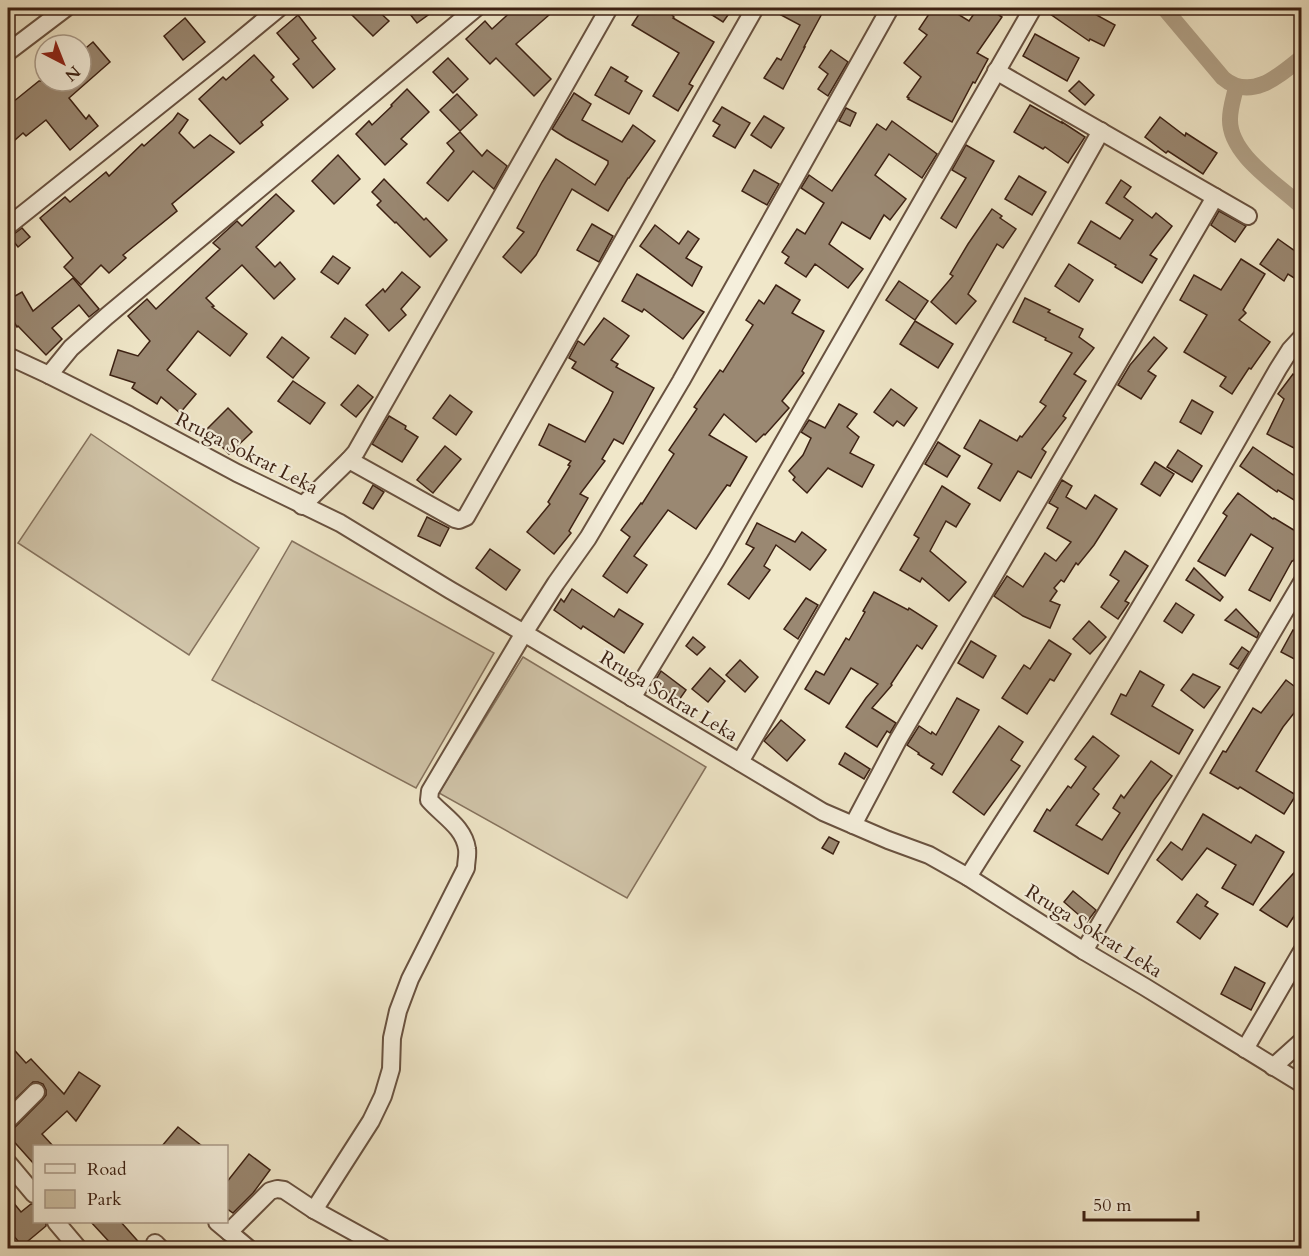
<svg xmlns="http://www.w3.org/2000/svg" width="1309" height="1256" font-family="Cardo,serif">
<rect width="100%" height="100%" fill="#f0e7c9"/>
<filter id="stains"><feTurbulence type="fractalNoise" baseFrequency=".00333" numOctaves="4"/><feColorMatrix values="0 0 0 0 .2 0 0 0 0 .09 0 0 0 0 .02 0 0 0 .5 -.17"/></filter>
<radialGradient id="worn" r=".72"><stop offset=".6" stop-color="#630" stop-opacity="0"/><stop offset="1" stop-color="#630" stop-opacity=".3"/></radialGradient>
<g fill="#d1c5aa" stroke="#86735e" stroke-width="1.5">
<polygon points="91,434 259,548 189,655 18,543"/>
<polygon points="292,541 494,653 416,788 212,680"/>
<polygon points="523,657 706,767 627,898 439,793"/>
</g>
<g fill="none" stroke-linecap="round" stroke-linejoin="round">
<g stroke="#b3a48b" stroke-width="16">
<path d="M 1164,8 L 1223,78 C 1251,102 1280,75 1302,57"/>
<path d="M 1236,87 C 1234,97 1230,108 1230,119 C 1229,155 1278,184 1302,207"/>
</g>
</g>
<g fill="#9a8872" stroke="#3c2113" stroke-width="1.5">
<polygon points="345,8 375,8 389,21 373,36"/>
<polygon points="405,8 422,8 428,15 417,23"/>
<polygon points="515,8 543,8 549,15 516,44 551,79 534,96 496,58 490,64 466,39 485,21 492,29"/>
<polygon points="643,8 677,8 672,15 674,17 673,18 714,42 689,84 693,86 678,111 653,96 679,53 632,25"/>
<polygon points="701,8 733,8 723,22"/>
<polygon points="768,8 825,8 804,47 805,47 783,89 764,78 777,58 781,60 800,25"/>
<polygon points="933,8 948,8 969,21 978,8 988,8 1002,17 977,53 988,59 975,83 973,82 952,122 908,99 909,98 907,97 921,77 904,63 927,35 919,29"/>
<polygon points="1043,8 1084,8 1115,25 1104,46 1090,39 1089,41 1043,9"/>
<polygon points="298,15 316,38 312,41 335,69 313,88 293,64 299,59 277,33"/>
<polygon points="185,18 205,42 183,60 164,36"/>
<polygon points="1035,34 1079,58 1067,81 1023,56"/>
<polygon points="93,42 110,62 69,98 86,119 89,115 98,126 70,150 46,120 26,136 23,133 8,146 8,106 39,81 81,81 81,52"/>
<polygon points="831,50 848,62 828,96 818,89 828,74 819,67"/>
<polygon points="254,55 274,77 271,80 288,99 261,122 263,125 240,144 199,99 223,77 226,80"/>
<polygon points="448,58 468,79 453,93 433,72"/>
<polygon points="611,67 628,77 625,81 642,91 629,114 595,95"/>
<polygon points="1079,81 1094,95 1085,105 1069,91"/>
<polygon points="407,89 429,112 401,139 407,144 385,165 356,134 369,121 372,125 392,106 391,105"/>
<polygon points="574,93 591,104 582,120 622,142 633,125 655,141 629,178 628,178 608,211 572,189 536,255 521,273 503,257 524,232 517,228 542,182 556,159 595,185 608,164 608,161 566,138 552,129"/>
<polygon points="457,94 477,115 460,131 440,110"/>
<polygon points="1030,105 1062,123 1062,122 1085,137 1068,163 1045,147 1043,149 1014,132"/>
<polygon points="722,107 750,123 735,148 713,136 720,125 713,121"/>
<polygon points="846,108 856,113 850,126 839,121"/>
<polygon points="178,113 188,120 179,133 194,148 210,135 234,152 172,204 177,211 123,255 126,258 109,273 101,265 81,285 64,267 73,258 40,218 65,197 70,202 106,172 109,176 142,144 144,146 173,120"/>
<polygon points="764,116 784,128 771,148 751,135"/>
<polygon points="1160,117 1185,136 1186,133 1217,153 1203,174 1168,151 1166,153 1145,137"/>
<polygon points="892,121 937,154 922,178 889,154 875,175 906,199 890,220 884,215 870,239 842,222 829,244 863,269 848,288 815,264 806,277 785,263 789,257 782,252 797,229 805,234 824,203 801,188 809,175 832,191 877,124 886,130"/>
<polygon points="460,132 482,156 487,150 507,166 494,189 473,171 448,201 427,183 454,151 447,143"/>
<polygon points="966,145 994,161 956,228 941,218 966,178 952,170"/>
<polygon points="338,155 360,179 334,204 312,181"/>
<polygon points="754,170 779,184 767,205 742,191"/>
<polygon points="1019,176 1046,192 1032,215 1005,199"/>
<polygon points="384,179 424,220 426,218 447,240 430,257 396,222 395,223 377,205 381,201 372,192"/>
<polygon points="1121,180 1131,187 1124,197 1152,218 1156,213 1172,226 1150,255 1157,259 1142,283 1115,267 1116,265 1078,243 1091,221 1120,239 1133,220 1106,203"/>
<polygon points="276,194 294,211 256,247 275,267 280,262 295,279 274,299 242,265 206,298 214,306 212,307 247,334 230,356 198,331 167,370 196,394 180,413 161,397 157,404 132,388 135,383 110,375 118,350 138,356 150,341 128,316 147,299 156,309 220,249 213,243 237,221 242,226"/>
<polygon points="992,209 1002,216 1000,218 1016,229 1003,248 997,244 968,294 976,301 956,324 931,302 953,276 950,274 968,244"/>
<polygon points="1219,211 1246,226 1235,242 1211,225"/>
<polygon points="592,224 613,236 599,262 577,250"/>
<polygon points="655,225 679,244 688,231 699,239 686,258 702,267 692,286 640,246"/>
<polygon points="22,228 30,237 18,247 10,237"/>
<polygon points="1278,239 1302,256 1302,283 1288,274 1284,281 1260,264"/>
<polygon points="333,256 350,268 338,284 321,272"/>
<polygon points="1241,259 1265,274 1243,310 1246,313 1239,320 1270,342 1251,369 1249,368 1232,394 1220,386 1226,377 1184,352 1207,315 1180,300 1194,275 1221,290"/>
<polygon points="1069,264 1093,280 1079,302 1055,286"/>
<polygon points="402,272 420,287 401,309 406,315 389,331 366,305 383,289 385,292"/>
<polygon points="637,274 704,312 683,339 644,309 642,312 622,301"/>
<polygon points="73,278 99,309 89,317 79,305 52,328 62,339 46,355 18,326 17,327 8,311 8,300 22,292 33,311"/>
<polygon points="899,281 928,301 915,320 886,300"/>
<polygon points="776,285 800,300 792,313 824,331 802,371 804,373 782,401 789,408 765,435 764,434 756,442 724,414 709,435 747,457 730,486 727,485 696,529 668,510 634,556 647,565 627,593 603,576 630,537 621,530 641,503 642,504 674,454 669,450 697,409 694,407 720,370 723,372 753,325 746,320 759,300 764,304"/>
<polygon points="1025,298 1050,310 1048,312 1083,329 1079,337 1094,348 1074,374 1086,381 1063,416 1066,418 1042,449 1046,452 1031,478 1018,471 1000,501 978,488 992,464 964,448 980,420 1017,441 1020,436 1022,437 1046,406 1040,402 1072,353 1045,340 1046,338 1013,322"/>
<polygon points="345,318 368,335 355,354 331,337"/>
<polygon points="604,318 629,336 611,360 618,364 616,367 654,388 623,444 614,439 602,459 605,461 580,494 588,498 569,531 571,533 554,554 527,532 550,504 548,502 570,466 568,465 571,461 539,445 549,424 585,442 608,403 613,392 572,368 576,362 569,358 578,341 584,345"/>
<polygon points="915,321 953,344 938,368 900,344"/>
<polygon points="282,337 309,358 293,378 267,357"/>
<polygon points="1154,337 1167,348 1148,371 1156,376 1141,399 1118,385 1130,365"/>
<polygon points="1293,374 1302,380 1302,434 1294,448 1267,434 1284,399 1278,394"/>
<polygon points="293,381 325,403 310,424 278,401"/>
<polygon points="358,385 373,397 356,417 341,405"/>
<polygon points="891,389 917,408 904,426 897,421 893,426 874,412"/>
<polygon points="450,395 472,412 456,435 433,418"/>
<polygon points="1192,400 1213,412 1201,434 1180,422"/>
<polygon points="839,404 857,414 847,427 859,437 850,453 874,465 862,487 828,468 807,493 793,480 795,477 789,471 803,455 811,438 801,432 809,420 825,428"/>
<polygon points="228,408 252,432 229,454 206,430"/>
<polygon points="389,416 406,426 405,429 418,437 402,462 372,444"/>
<polygon points="938,442 960,456 947,477 925,464"/>
<polygon points="445,446 461,459 433,493 417,480"/>
<polygon points="1253,447 1302,481 1302,505 1278,490 1277,492 1240,466"/>
<polygon points="1178,450 1202,466 1192,482 1167,467"/>
<polygon points="1155,462 1174,474 1160,496 1141,484"/>
<polygon points="1062,480 1072,486 1066,497 1086,509 1095,495 1117,509 1094,545 1078,565 1076,563 1064,582 1061,580 1054,588 1057,591 1050,601 1060,605 1050,628 1023,616 994,596 1007,576 1023,587 1045,553 1056,561 1071,542 1047,528 1058,508 1049,503"/>
<polygon points="373,485 384,492 373,509 363,503"/>
<polygon points="942,486 970,504 956,527 946,521 930,551 966,582 949,601 922,578 920,582 900,570 919,538 914,535"/>
<polygon points="1238,493 1273,519 1274,518 1302,535 1302,548 1293,561 1292,561 1270,601 1249,590 1273,548 1251,534 1225,576 1198,561 1227,516 1223,513"/>
<polygon points="427,517 449,528 440,546 418,536"/>
<polygon points="757,523 795,542 802,532 826,550 810,570 776,545 764,566 770,570 749,599 728,584 754,548 746,544"/>
<polygon points="490,549 520,570 506,590 476,568"/>
<polygon points="1125,551 1148,566 1125,601 1129,603 1118,619 1101,607 1119,581 1110,575"/>
<polygon points="1194,568 1223,597 1220,601 1186,580"/>
<polygon points="572,589 614,617 619,609 643,624 624,653 583,626 581,629 554,610 561,599 564,602"/>
<polygon points="874,592 908,610 909,608 937,626 922,649 917,645 891,684 892,685 872,708 896,723 890,733 887,731 877,747 846,727 866,698 878,684 851,668 829,704 805,689 816,671 824,675 846,638 849,640 865,612 863,611"/>
<polygon points="806,598 818,605 798,639 784,629"/>
<polygon points="1176,603 1194,615 1182,633 1164,621"/>
<polygon points="1236,609 1259,633 1257,638 1225,620"/>
<polygon points="1089,621 1106,637 1090,654 1073,639"/>
<polygon points="1293,630 1302,635 1302,663 1281,652"/>
<polygon points="693,637 705,647 697,655 686,646"/>
<polygon points="1049,640 1071,654 1054,681 1050,679 1027,714 1002,698 1024,665 1030,669"/>
<polygon points="971,641 996,656 983,678 958,663"/>
<polygon points="1242,647 1249,652 1238,669 1230,664"/>
<polygon points="740,660 758,677 745,692 726,675"/>
<polygon points="710,668 725,681 708,702 692,689"/>
<polygon points="661,671 686,690 679,700 655,681"/>
<polygon points="1140,671 1164,685 1152,706 1193,730 1179,754 1111,714 1121,694 1126,696"/>
<polygon points="1193,674 1220,687 1204,708 1181,690"/>
<polygon points="1286,680 1302,692 1302,703 1283,727 1256,771 1296,795 1284,814 1240,787 1238,789 1210,773 1223,751 1226,752 1253,708 1261,713"/>
<polygon points="957,698 979,710 942,775 931,768 934,764 918,754 919,753 907,745 919,726 931,734 932,732 936,735"/>
<polygon points="781,720 805,740 787,761 764,741"/>
<polygon points="999,726 1023,742 1011,760 1020,766 984,815 953,792"/>
<polygon points="1093,736 1119,756 1093,789 1099,794 1076,825 1102,840 1120,813 1113,808 1121,795 1124,798 1151,761 1172,776 1154,800 1121,851 1108,874 1034,831 1047,809 1050,811 1068,786 1071,788 1086,767 1075,759"/>
<polygon points="845,753 870,769 864,779 839,764"/>
<polygon points="1203,814 1251,843 1256,835 1284,852 1253,905 1222,888 1236,865 1207,848 1182,880 1157,860 1171,842 1182,850"/>
<polygon points="829,837 839,842 833,854 822,848"/>
<polygon points="1302,864 1302,904 1287,927 1260,910"/>
<polygon points="1073,891 1096,910 1087,922 1064,902"/>
<polygon points="1197,894 1208,902 1205,906 1218,914 1200,939 1177,922"/>
<polygon points="1235,967 1265,983 1251,1010 1221,994"/>
<polygon points="8,1043 26,1063 31,1059 64,1094 79,1072 100,1086 76,1121 67,1111 42,1134 53,1146 34,1146 34,1164 8,1135 8,1130 15,1127 43,1099 46,1095 46,1090 43,1084 38,1082 33,1082 8,1106"/>
<polygon points="178,1127 202,1146 162,1146"/>
<polygon points="249,1154 270,1170 253,1193 233,1213 226,1208 226,1183"/>
<polygon points="8,1196 21,1212 31,1204 34,1204 34,1221 46,1221 46,1226 22,1246 8,1229"/>
<polygon points="90,1221 120,1221 144,1248 115,1248"/>
</g>
<g fill="none" stroke-linecap="round" stroke-linejoin="round">
<g stroke="#695240" stroke-width="20">
<g id="minor">
<polyline points="8,52 66,8"/>
<polyline points="996,71 1248,216"/>
<polyline points="8,226 221,56 279,8"/>
<polyline points="8,356 49,375 129,415 237,473 340,523 450,590 524,633 823,812 888,840 929,855 968,877 1084,951 1145,987 1302,1084"/>
<polyline points="49,375 71,348 107,316 476,8"/>
<polyline points="349,460 455,519 459,520 466,517 755,8"/>
<polyline points="302,506 349,460 356,452 609,8"/>
<polyline points="632,698 716,560 1033,8"/>
<polyline points="740,762 925,442 1101,131"/>
<polyline points="853,825 898,740 1215,197"/>
<path d="M 968,877 C 1024,787 1085,700 1139,609 C 1187,530 1232,449 1278,369 L 1290,350 L 1302,337"/>
<polyline points="1084,951 1302,582"/>
<polyline points="1245,1049 1302,951"/>
<polyline points="1273,1067 1302,1041"/>
<polyline points="8,1120 36,1092"/>
<polyline points="8,1163 34,1194"/>
<path d="M 314,1210 L 371,1121 L 383,1096 L 391,1069 L 392,1038 L 398,1011 L 410,979 L 466,868 C 466,862 468,855 467,849 C 464,827 443,816 429,800 L 430,791 L 524,633 L 556,583 L 588,538 L 681,381 L 890,8"/>
<polyline points="56,1222 78,1248"/>
<polyline points="217,1222 229,1232 270,1191 277,1189 284,1190 314,1210 383,1248"/>
<polyline points="229,1232 248,1248"/>
<polyline points="155,1243 160,1248"/>
</g>
</g>
<use href="#minor" stroke="#f5efdc" stroke-width="16"/>
</g>
<g text-anchor="middle" dominant-baseline="central" stroke-width="4.5" stroke-linejoin="round" paint-order="stroke">
<g font-size="20" fill="#3c2113" stroke="#f5efdc">
<text transform="translate(247 453) rotate(27)">Rruga Sokrat Leka</text>
<text transform="translate(669 696) rotate(31)">Rruga Sokrat Leka</text>
<text transform="translate(1094 931) rotate(32)">Rruga Sokrat Leka</text>
</g>
</g>
<rect width="1309" height="1256" fill="none" stroke="#f0e7c9" stroke-width="30"/>
<rect x="9" y="9" width="1291" height="1238" fill="none" stroke="#3c2113" stroke-width="3"/>
<rect x="15" y="15" width="1279" height="1226" fill="none" stroke="#3c2113" stroke-width="1.5"/>
<rect x="33" y="1145" width="195" height="78" fill="#f5efdc" stroke="#ab9d8c" stroke-width="1.5"/>
<rect x="45" y="1164" width="30" height="9" fill="#f5efdc" stroke="#ab9d8c" stroke-width="1.5"/>
<text x="87" y="1175" font-size="18" fill="#3c2113">Road</text>
<rect x="45" y="1190" width="30" height="18" fill="#d1c5aa" stroke="#ab9d8c" stroke-width="1.5"/>
<text x="87" y="1205" font-size="18" fill="#3c2113">Park</text>
<g transform="translate(63 63) rotate(138)"><circle r="28" fill="#f5efdc" stroke="#ab9d8c" stroke-width="1.5"/>
<path d="M0-4.5L10 22L0 15L-10 22Z" fill="#8f2418"/>
<text y="-9" font-size="16" font-weight="bold" text-anchor="middle" fill="#3c2113">N</text>
</g>
<path d="M1084 1211v9h114v-9" fill="none" stroke="#3c2113" stroke-width="3"/>
<text x="1093" y="1211" font-size="18" fill="#3c2113" stroke="#f5efdc" stroke-width="4.5" paint-order="stroke">50 m</text>
<rect width="100%" height="100%" filter="url(#stains)"/>
<rect width="100%" height="100%" fill="url(#worn)"/>
</svg>
